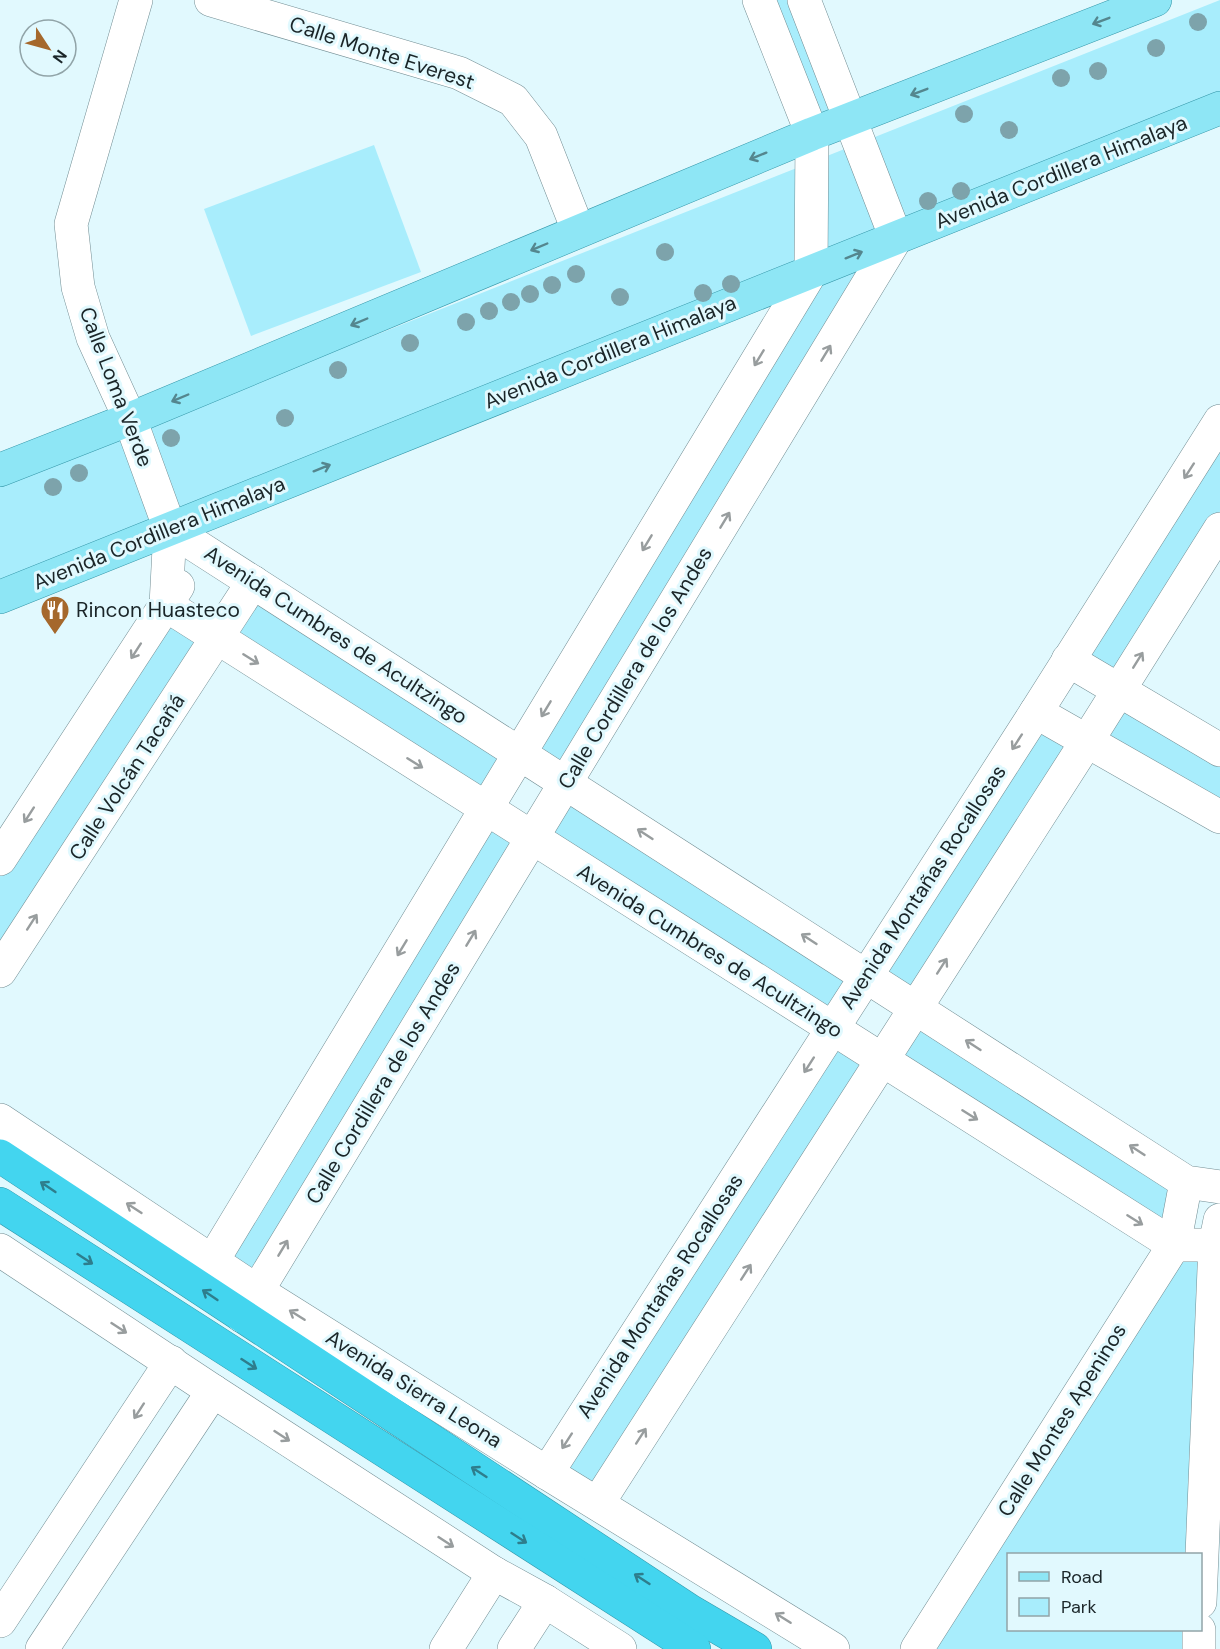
<svg xmlns="http://www.w3.org/2000/svg" width="1220" height="1649" font-family="'DM Sans',sans-serif">
<rect width="100%" height="100%" fill="#e1f9fe"/>
<g fill="#a8edfc" fill-rule="evenodd">
<polygon points="759,0 804,0 850,120 812,134"/>
<polygon points="1220,0 1220,99 0,583 0,484"/>
<polygon points="374,145 421,272 251,336 204,209"/>
<path d="M 896,238 L 566,783 L 866,976 L 1036,712 L 1087,741 L 1118,692 L 1068,660 L 1220,421 L 1220,529 L 1119,691 L 1220,750 L 1220,817 L 1087,741 L 915,1008 L 1186,1182 L 1174,1245 L 1215,1245 L 1200,1554 L 1008,1554 L 1008,1630 L 1199,1630 L 1199,1649 L 917,1649 L 1174,1245 L 883,1060 L 598,1503 L 547,1473 L 832,1028 L 532,838 L 257,1291 L 213,1260 L 486,808 L 218,638 L 0,971 L 0,859 L 166,605 L 217,638 L 253,582 L 520,753 L 811,272 ZM 520,754 L 565,783 L 532,837 L 486,808 ZM 866,976 L 915,1008 L 882,1059 L 832,1028 Z"/>
</g>
<g fill="none" stroke-linecap="round" stroke-linejoin="round">
<g stroke="#738e94" stroke-width="34">
<g id="minor">
<polyline points="136,0 71,224 78,287 93,338 130,419 170,529 166,605 1174,1245 1220,1245"/>
<polyline points="211,0 459,73 513,100 541,136 578,230"/>
<polyline points="170,529 1186,1182 1220,1187"/>
<polyline points="1068,660 1220,750"/>
<polyline points="1036,712 1220,817"/>
<polyline points="0,859 178,586"/>
<polyline points="0,971 253,582"/>
<polyline points="0,1120 257,1291 547,1473 833,1649"/>
<polyline points="0,1250 213,1391 494,1573 545,1601 620,1649"/>
<polyline points="213,1260 811,272 812,134 759,0"/>
<polyline points="242,1316 896,238 804,0"/>
<polyline points="547,1473 1036,712 1220,421"/>
<polyline points="598,1503 1087,741 1220,529"/>
<polyline points="1200,1602 1215,1245 1220,1220"/>
<polyline points="0,1621 171,1362"/>
<polyline points="42,1649 213,1391"/>
<polyline points="446,1649 494,1573"/>
<polyline points="514,1649 545,1601"/>
<polyline points="917,1649 1174,1245 1186,1182"/>
<polyline points="1199,1649 1199,1630"/>
</g>
</g>
<g stroke="#3597a9" stroke-width="34">
<g id="major">
<polyline points="0,470 130,419 812,134 1155,0"/>
<polyline points="0,597 1220,108"/>
</g>
</g>
<g stroke="#3597a9" stroke-width="34">
<g id="highway">
<polyline points="0,1156 690,1611 755,1649"/>
<polyline points="0,1204 694,1649"/>
</g>
</g>
<use href="#minor" stroke="#fff" stroke-width="33"/>
<use href="#major" stroke="#8ee6f5" stroke-width="33"/>
<use href="#highway" stroke="#43d5ef" stroke-width="33"/>
</g>
<g fill="#7da3ab">
<circle cx="1198" cy="22" r="9"/>
<circle cx="1156" cy="48" r="9"/>
<circle cx="1098" cy="71" r="9"/>
<circle cx="1061" cy="78" r="9"/>
<circle cx="964" cy="114" r="9"/>
<circle cx="1009" cy="130" r="9"/>
<circle cx="961" cy="191" r="9"/>
<circle cx="928" cy="201" r="9"/>
<circle cx="665" cy="252" r="9"/>
<circle cx="576" cy="274" r="9"/>
<circle cx="731" cy="284" r="9"/>
<circle cx="552" cy="285" r="9"/>
<circle cx="703" cy="293" r="9"/>
<circle cx="530" cy="294" r="9"/>
<circle cx="620" cy="297" r="9"/>
<circle cx="511" cy="302" r="9"/>
<circle cx="489" cy="311" r="9"/>
<circle cx="466" cy="322" r="9"/>
<circle cx="410" cy="343" r="9"/>
<circle cx="338" cy="370" r="9"/>
<circle cx="285" cy="418" r="9"/>
<circle cx="171" cy="438" r="9"/>
<circle cx="79" cy="473" r="9"/>
<circle cx="53" cy="487" r="9"/>
</g>
<defs><path id="oneway-shaft" d="M-6 0H5M1.5-3L5.5 0L1.5 3" fill="none" stroke-width="1.6" stroke-linecap="round" stroke-linejoin="round" transform="scale(1.5)"/></defs>
<g stroke="#54868e">
<use href="#oneway-shaft" transform="translate(1101 21) rotate(159)"/>
<use href="#oneway-shaft" transform="translate(919 92) rotate(159)"/>
<use href="#oneway-shaft" transform="translate(758 156) rotate(158)"/>
<use href="#oneway-shaft" transform="translate(539 247) rotate(157)"/>
<use href="#oneway-shaft" transform="translate(854 255) rotate(-22)"/>
<use href="#oneway-shaft" transform="translate(359 322) rotate(157)"/>
<use href="#oneway-shaft" transform="translate(180 398) rotate(157)"/>
<use href="#oneway-shaft" transform="translate(322 468) rotate(-22)"/>
</g>
<g stroke="#989d9e">
<use href="#oneway-shaft" transform="translate(826 353) rotate(-59)"/>
<use href="#oneway-shaft" transform="translate(759 358) rotate(121)"/>
<use href="#oneway-shaft" transform="translate(1189 471) rotate(123)"/>
<use href="#oneway-shaft" transform="translate(725 520) rotate(-59)"/>
<use href="#oneway-shaft" transform="translate(647 543) rotate(121)"/>
<use href="#oneway-shaft" transform="translate(136 651) rotate(123)"/>
<use href="#oneway-shaft" transform="translate(251 659) rotate(32)"/>
<use href="#oneway-shaft" transform="translate(1138 660) rotate(-58)"/>
<use href="#oneway-shaft" transform="translate(546 709) rotate(121)"/>
<use href="#oneway-shaft" transform="translate(1017 742) rotate(123)"/>
<use href="#oneway-shaft" transform="translate(415 763) rotate(32)"/>
<use href="#oneway-shaft" transform="translate(29 815) rotate(123)"/>
<use href="#oneway-shaft" transform="translate(645 834) rotate(-147)"/>
<use href="#oneway-shaft" transform="translate(32 922) rotate(-57)"/>
<use href="#oneway-shaft" transform="translate(471 938) rotate(-59)"/>
<use href="#oneway-shaft" transform="translate(809 939) rotate(-147)"/>
<use href="#oneway-shaft" transform="translate(402 948) rotate(121)"/>
<use href="#oneway-shaft" transform="translate(942 966) rotate(-57)"/>
<use href="#oneway-shaft" transform="translate(973 1045) rotate(-147)"/>
<use href="#oneway-shaft" transform="translate(809 1065) rotate(123)"/>
<use href="#oneway-shaft" transform="translate(970 1115) rotate(32)"/>
<use href="#oneway-shaft" transform="translate(1137 1150) rotate(-147)"/>
<use href="#oneway-shaft" transform="translate(134 1208) rotate(-147)"/>
<use href="#oneway-shaft" transform="translate(1135 1220) rotate(32)"/>
<use href="#oneway-shaft" transform="translate(283 1248) rotate(-59)"/>
<use href="#oneway-shaft" transform="translate(746 1272) rotate(-57)"/>
<use href="#oneway-shaft" transform="translate(297 1315) rotate(-148)"/>
<use href="#oneway-shaft" transform="translate(119 1328) rotate(33)"/>
<use href="#oneway-shaft" transform="translate(139 1411) rotate(123)"/>
<use href="#oneway-shaft" transform="translate(282 1436) rotate(33)"/>
<use href="#oneway-shaft" transform="translate(641 1436) rotate(-57)"/>
<use href="#oneway-shaft" transform="translate(567 1441) rotate(123)"/>
<use href="#oneway-shaft" transform="translate(446 1542) rotate(33)"/>
<use href="#oneway-shaft" transform="translate(783 1618) rotate(-148)"/>
</g>
<g stroke="#2e7d8c">
<use href="#oneway-shaft" transform="translate(48 1187) rotate(-146)"/>
<use href="#oneway-shaft" transform="translate(85 1259) rotate(33)"/>
<use href="#oneway-shaft" transform="translate(210 1295) rotate(-146)"/>
<use href="#oneway-shaft" transform="translate(249 1364) rotate(33)"/>
<use href="#oneway-shaft" transform="translate(479 1472) rotate(-147)"/>
<use href="#oneway-shaft" transform="translate(519 1538) rotate(33)"/>
<use href="#oneway-shaft" transform="translate(642 1579) rotate(-147)"/>
</g>
<defs>
<g id="restaurant-pin" transform="scale(1.5)"><path d="M0 17L-7.5 6A9.5 9.5 0 1 1 7.5 6Z" fill="#a5682c" stroke="#e1f9fe"/><path d="M-5-6h1v4h1v-4h1v4h1v-4h1v5L-1.5 .5V6h-2V.5L-5-1ZM5-6V6H3V1.5H1.5Q1.5-4 5-6Z" fill="#fff"/></g>
</defs>
<g fill-rule="evenodd">
<use href="#restaurant-pin" x="55" y="610"/>
</g>
<g text-anchor="middle" dominant-baseline="central" stroke-width="6" stroke-linejoin="round" paint-order="stroke">
<g font-size="21" fill="#1a2528" stroke="#e1f9fe">
<text transform="translate(382 53) rotate(18)">Calle Monte Everest</text>
<text transform="translate(1061 172) rotate(-22)">Avenida Cordillera Himalaya</text>
<text transform="translate(610 352) rotate(-22)">Avenida Cordillera Himalaya</text>
<text transform="translate(116 387) rotate(69)">Calle Loma Verde</text>
<text transform="translate(159 533) rotate(-22)">Avenida Cordillera Himalaya</text>
<text transform="translate(336 635) rotate(33)">Avenida Cumbres de Acultzingo</text>
<text transform="translate(635 668) rotate(-59)">Calle Cordillera de los Andes</text>
<text transform="translate(127 777) rotate(-57)">Calle Volcán Tacañá</text>
<text transform="translate(923 887) rotate(-57)">Avenida Montañas Rocallosas</text>
<text transform="translate(710 951) rotate(32)">Avenida Cumbres de Acultzingo</text>
<text transform="translate(383 1083) rotate(-59)">Calle Cordillera de los Andes</text>
<text transform="translate(660 1296) rotate(-57)">Avenida Montañas Rocallosas</text>
<text transform="translate(414 1389) rotate(32)">Avenida Sierra Leona</text>
<text transform="translate(1062 1420) rotate(-58)">Calle Montes Apeninos</text>
</g>
<g font-size="21" fill="#1a2528" stroke="#e1f9fe" text-anchor="start">
<text x="76" y="610">Rincon Huasteco</text>
</g>
</g>
<rect x="1007" y="1553" width="195" height="78" fill="#e1f9fe" stroke="#91a4a8" stroke-width="1.5"/>
<rect x="1019" y="1572" width="30" height="9" fill="#8ee6f5" stroke="#91a4a8" stroke-width="1.5"/>
<text x="1061" y="1583" font-size="18" fill="#1a2528">Road</text>
<rect x="1019" y="1598" width="30" height="18" fill="#a8edfc" stroke="#91a4a8" stroke-width="1.5"/>
<text x="1061" y="1613" font-size="18" fill="#1a2528">Park</text>
<g transform="translate(48 48) rotate(126)"><circle r="28" fill="#e1f9fe" stroke="#91a4a8" stroke-width="1.5"/>
<path d="M0-4.5L10 22L0 15L-10 22Z" fill="#a5682c"/>
<text y="-9" font-size="16" font-weight="bold" text-anchor="middle" fill="#1a2528">N</text>
</g>
</svg>
